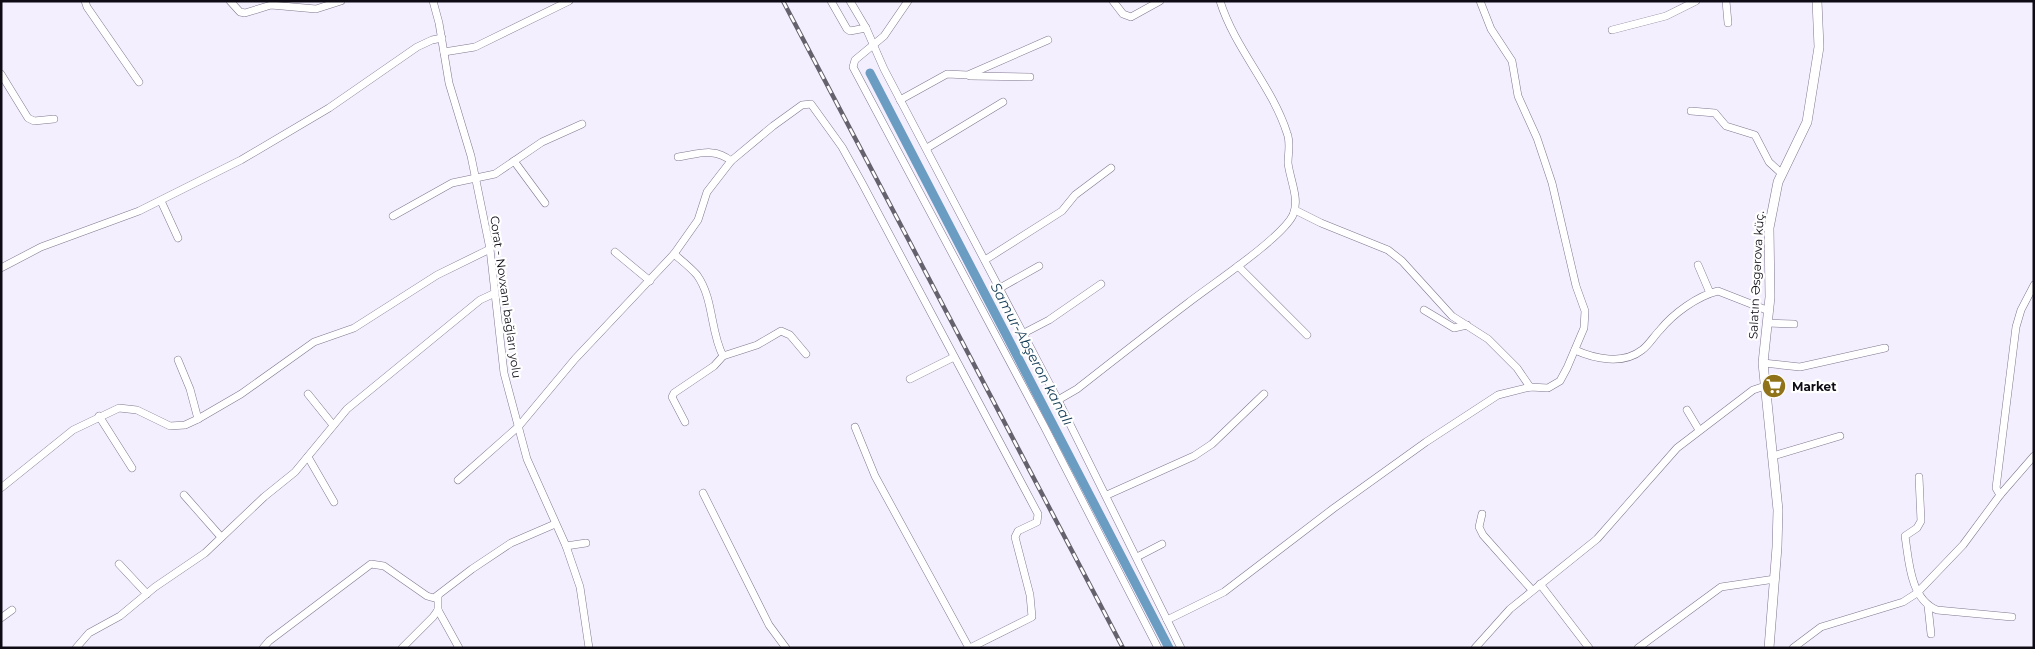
<svg xmlns="http://www.w3.org/2000/svg" width="2035" height="649" font-family="Montserrat,sans-serif">
<rect width="100%" height="100%" fill="#f4effe"/>
<g fill="none" stroke-linecap="round" stroke-linejoin="round">
<polyline stroke="#6b9dc3" stroke-width="9" points="870,73 1169,648"/>
<g stroke="#7f778e" stroke-width="8">
<g id="minor">
<polyline points="85,1 87,7 139,82"/>
<polyline points="230,1 240,12 245,13 271,5 316,9 341,1"/>
<polyline points="433,1 439,23 449,83 471,156 490,249 504,373 527,459 566,546 580,587 589,648"/>
<polyline points="831,1 847,29 850,31 866,28"/>
<polyline points="850,1 866,28 884,69 1058,400 1181,648"/>
<polyline points="908,1 884,36 855,60 853,67 1044,426 1158,648"/>
<polyline points="1113,1 1123,14 1131,17 1160,1"/>
<polyline points="1726,1 1728,23"/>
<polyline points="1612,30 1666,16 1696,1"/>
<polyline points="444,52 475,47 569,1"/>
<polyline points="1,74 28,118 34,121 54,119"/>
<polyline points="970,76 1030,77"/>
<polyline points="900,100 947,74 968,75 1048,40"/>
<polyline points="1691,111 1715,113 1726,126 1755,135 1769,162 1781,173"/>
<polyline points="927,148 1003,102"/>
<path d="M 678,157 C 698,154 715,147 731,161"/>
<polyline points="514,161 545,203"/>
<polyline points="161,201 178,238"/>
<polyline points="1295,210 1321,223 1388,250 1402,261 1452,316 1488,339 1517,368 1530,387"/>
<polyline points="393,216 452,183 495,174 542,142 582,124"/>
<polyline points="615,252 650,281"/>
<path d="M 674,254 C 682,261 690,267 697,275 C 714,299 710,331 723,356 L 757,345 L 781,331 L 790,335 L 806,354"/>
<polyline points="985,260 1062,211 1075,195 1111,168"/>
<polyline points="1698,265 1710,293"/>
<polyline points="1238,266 1307,335"/>
<polyline points="1,268 41,247 139,211 241,160 329,108 417,47 432,40 442,38"/>
<polyline points="1000,288 1039,266"/>
<polyline points="1424,310 1454,328 1467,325"/>
<polyline points="1768,323 1794,324"/>
<polyline points="1024,333 1049,320 1101,284"/>
<path d="M 1575,350 C 1595,359 1623,365 1642,350 C 1649,345 1654,336 1660,330 C 1673,314 1697,296 1718,291 L 1769,311"/>
<polyline points="178,360 190,389 198,419"/>
<polyline points="1763,363 1800,367 1885,348"/>
<polyline points="910,379 954,357"/>
<polyline points="308,394 333,425"/>
<path d="M 1058,400 L 1077,389 C 1114,360 1151,331 1188,303 C 1211,285 1282,238 1293,215 C 1300,199 1290,180 1288,163 C 1288,153 1291,143 1287,133 C 1272,86 1235,49 1220,1"/>
<polyline points="1687,410 1699,430"/>
<polyline points="99,416 132,468"/>
<polyline points="685,422 672,397 674,393 714,366 723,356"/>
<polyline points="855,427 875,476 969,648"/>
<polyline points="1773,456 1840,436"/>
<polyline points="308,457 334,502"/>
<path d="M 1919,477 L 1921,521 L 1917,528 L 1905,536 C 1909,561 1910,599 1937,610 L 2012,617"/>
<polyline points="458,480 519,426 575,359 674,254 698,220 707,192 731,161 773,126 802,105 811,104 842,147 862,183 1038,514 1037,522 1018,531 1015,537 1030,595 1032,617 970,648"/>
<polyline points="1,488 73,430 119,408 137,410 170,426 185,425 198,419 241,394 314,342 354,328 437,275 490,249"/>
<polyline points="703,493 769,625 786,648"/>
<polyline points="184,495 221,537"/>
<polyline points="1107,495 1194,456 1212,444 1264,394"/>
<polyline points="2000,495 1996,488 2016,327 2021,310 2034,285"/>
<polyline points="1482,514 1479,527 1483,535 1532,590"/>
<polyline points="566,546 586,543"/>
<polyline points="1137,557 1162,544"/>
<polyline points="119,564 147,594"/>
<polyline points="1540,584 1589,648"/>
<polyline points="1928,606 1931,634"/>
<polyline points="438,610 459,648"/>
<polyline points="1,618 12,610"/>
<polyline points="1167,620 1224,592 1334,508 1426,442 1498,395 1530,387 1548,388 1560,381 1567,368 1584,328 1585,311 1576,286 1552,183 1537,138 1518,96 1512,61 1491,29 1480,1"/>
<polyline points="76,648 89,633 120,616 155,587 205,553 264,497 295,472 347,409 480,300 495,293"/>
<polyline points="263,648 269,641 371,564 384,566 427,596 434,598 472,569 511,543 555,524"/>
<polyline points="402,648 433,617 438,610 438,596"/>
<polyline points="1475,648 1510,609 1597,539 1677,448 1753,390 1765,386"/>
<polyline points="1638,648 1721,587 1775,579"/>
<polyline points="1793,648 1821,627 1903,602 1917,593 1963,545 2000,495 2034,456"/>
</g>
</g>
<g stroke="#7f778e" stroke-width="10">
<polyline id="tertiary" points="1769,648 1777,547 1778,510 1763,363 1770,297 1769,228 1778,182 1807,122 1819,47 1817,1"/>
</g>
<use href="#minor" stroke="#fff" stroke-width="7"/>
<use href="#tertiary" stroke="#fff" stroke-width="9"/>
<g stroke="#66626d" stroke-width="4.5">
<polyline id="rail" points="783,1 1123,648"/>
</g>
<use href="#rail" stroke="#fff" stroke-width="2.5" stroke-dasharray="8" stroke-linecap="butt"/>
</g>
<defs>
<g id="supermarket-disc" transform="scale(1.25)"><circle r="9.5" fill="#907318" stroke="#fff"/><path d="M-6-5.5h2.5l.6 2H6L4.5 2H-2.5L-4.4-4H-6ZM-1.5 3.2a1.3 1.3 0 1 0 .1 0ZM3 3.2a1.3 1.3 0 1 0 .1 0Z" fill="#fff"/></g>
</defs>
<g fill-rule="evenodd">
<use href="#supermarket-disc" x="1774" y="386"/>
</g>
<g text-anchor="middle" dominant-baseline="central" stroke-width="4.5" stroke-linejoin="round" paint-order="stroke">
<g font-size="12" fill="#0e0b14" stroke="#fff">
<text transform="translate(1756 275) rotate(-87)">Salatın Əsgərova küç.</text>
<text transform="translate(506 297) rotate(82)">Corat - Novxanı bağları yolu</text>
</g>
<g font-size="12" font-weight="bold" fill="#0e0b14" stroke="#fff" text-anchor="start">
<text x="1792" y="386">Market</text>
</g>
<g font-size="14" font-style="italic" fill="#123a54" stroke="#fff">
<text transform="translate(1032 354) rotate(62)">Samur-Abşeron kanalı</text>
</g>
</g>
<rect width="2035" height="649" fill="none" stroke="#0e0b14" stroke-width="5"/>
</svg>
